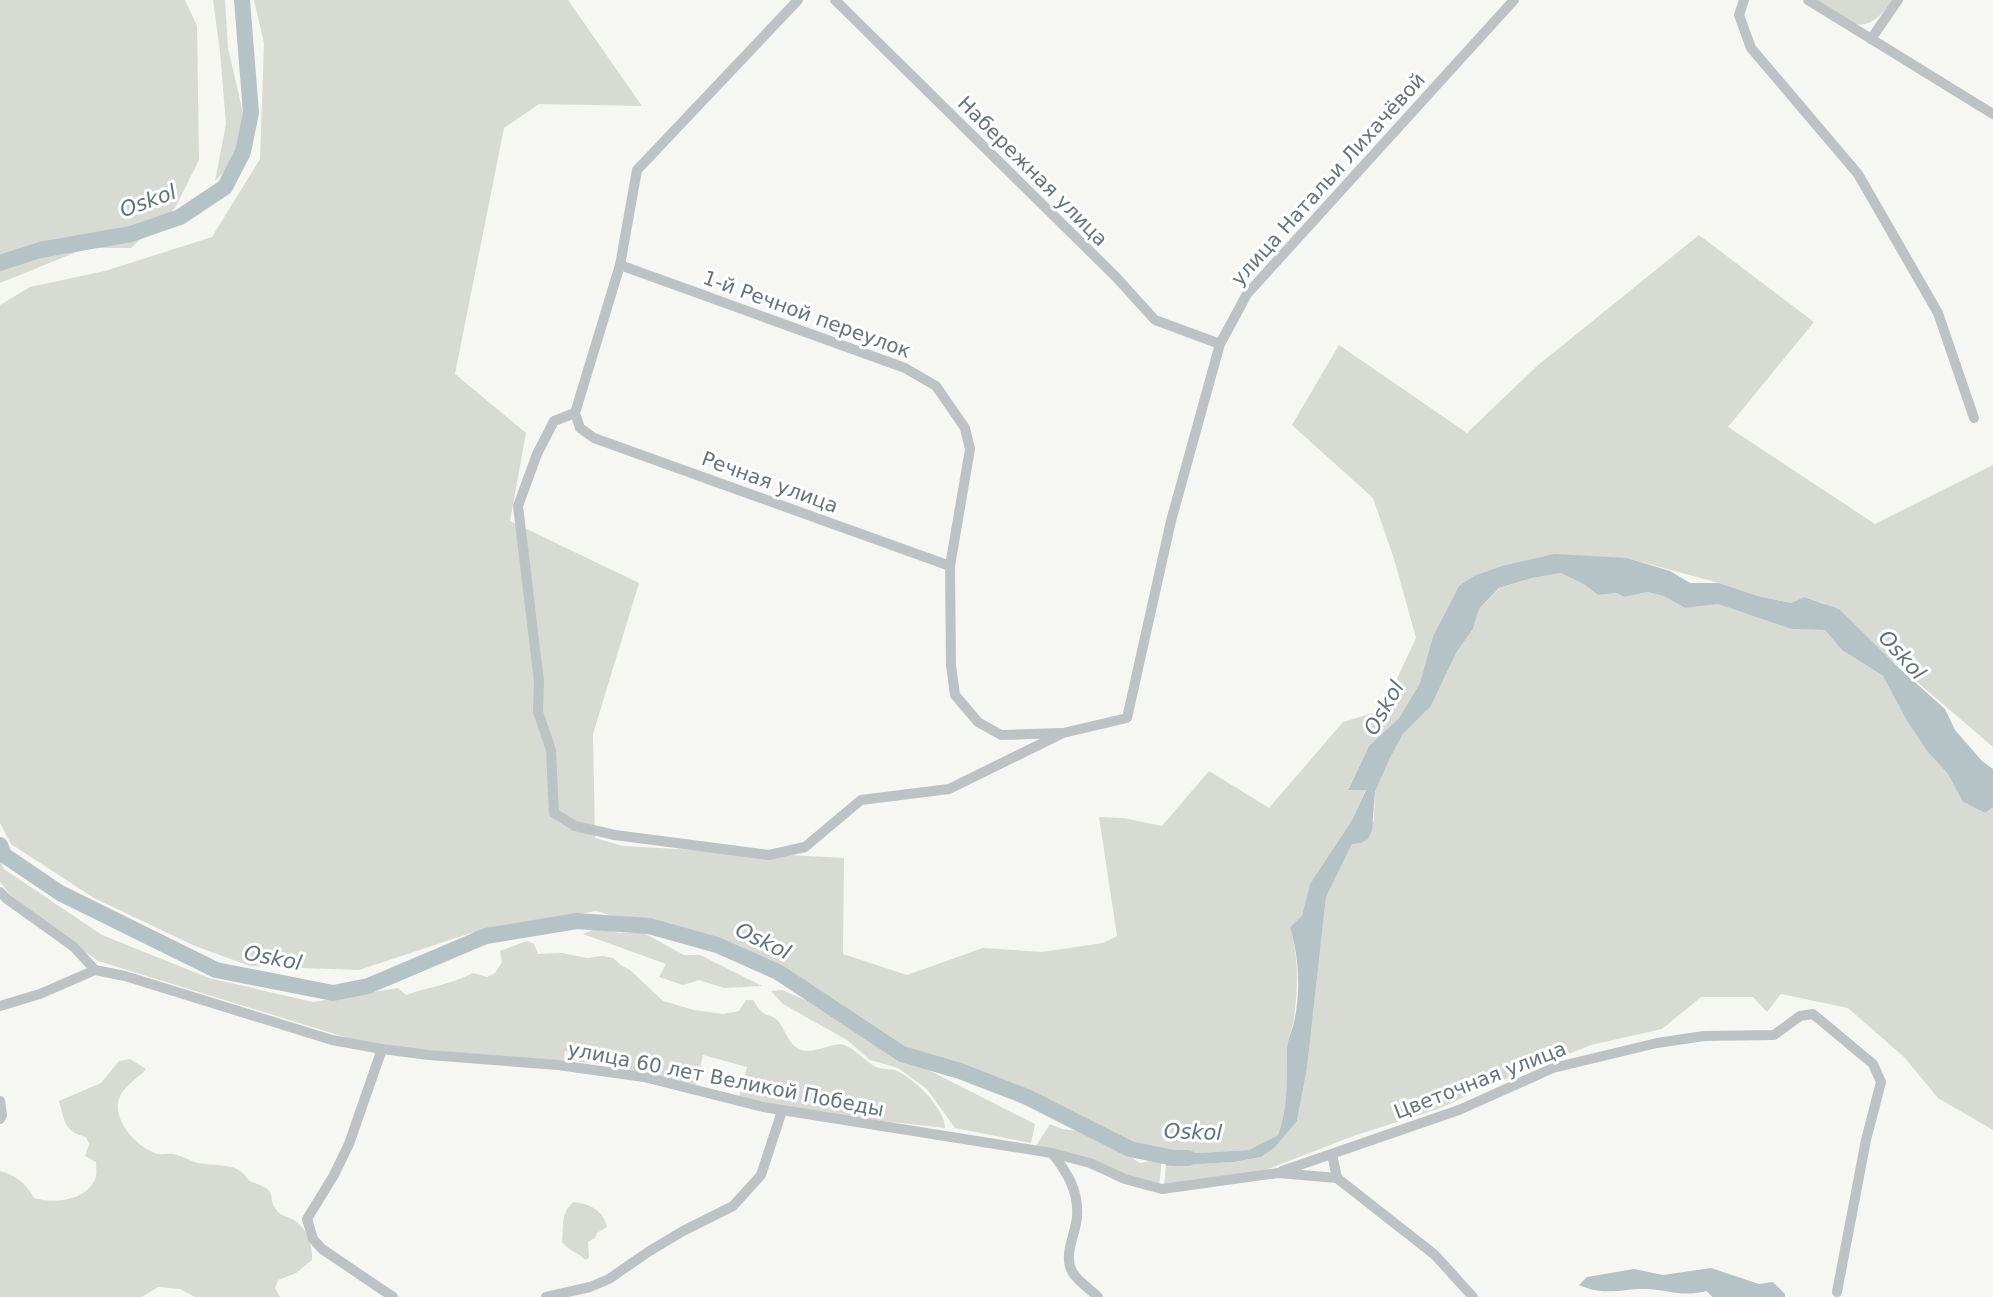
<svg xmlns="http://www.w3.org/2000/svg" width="1993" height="1297" font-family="'DejaVu Sans',sans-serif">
<rect width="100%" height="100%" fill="#f6f6f3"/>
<g fill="#d7dbd3">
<polygon points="0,0 185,0 197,26 199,160 175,208 131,248 86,248 0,283"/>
<polygon points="213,0 225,0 228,48 244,117 235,161 215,181 226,124 220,52"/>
<path d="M 254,0 L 568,0 L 642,106 L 539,104 L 504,128 L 455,374 L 526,433 L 510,521 L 639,583 L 593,734 L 595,838 L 623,846 L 844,858 L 843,954 L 907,975 L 983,948 L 1042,952 L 1103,943 L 1117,936 L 1099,817 L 1123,818 L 1162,826 L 1209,771 L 1269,808 L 1343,722 L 1373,713 L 1395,683 L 1416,638 L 1394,559 L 1373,498 L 1292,425 L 1339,345 L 1467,433 L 1537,366 L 1699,235 L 1814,322 L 1728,427 L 1875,524 L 1993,465 L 1993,747 L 1826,604 L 1804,597 L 1791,603 L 1758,596 L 1719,583 L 1627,558 L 1459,586 L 1433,636 L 1420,683 L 1399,718 L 1369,746 L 1348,789 L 1366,789 L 1352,820 L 1310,884 L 1302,917 L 1290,927 C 1299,957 1298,986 1294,1018 C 1293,1028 1287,1038 1287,1049 C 1286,1080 1289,1105 1278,1135 L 1249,1150 L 1197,1153 L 1168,1149 L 1130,1149 L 1027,1097 L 960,1071 L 902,1054 L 778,972 L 717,945 L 596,911 L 471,933 L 359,970 L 250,966 L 195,946 L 94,898 L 11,844 L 0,823 L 0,305 L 30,287 L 105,271 L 212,237 L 260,159 L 264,43 Z"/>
<path d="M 1816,0 L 1892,0 C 1882,14 1873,27 1854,24 Z"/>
<polygon points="1561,573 1585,585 1598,595 1617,593 1624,597 1647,592 1664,596 1685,608 1718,604 1791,629 1825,630 1842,650 1883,676 1907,721 1927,751 1948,774 1963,802 1985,813 1993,807 1993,1130 1938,1098 1904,1057 1848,1008 1781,994 1767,1012 1753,997 1701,997 1662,1029 1591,1045 1491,1085 1438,1109 1356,1135 1250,1176 1164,1185 1166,1166 1234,1162 1261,1157 1297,1121 1307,1068 1326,897 1352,844 1374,820 1375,792 1390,758 1403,734 1431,706 1456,653 1473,629 1479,609 1500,588 1532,578"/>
<path d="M 0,861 L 4,869 L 102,935 L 209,978 L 313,1002 L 398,988 L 406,995 C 428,987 452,984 473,973 L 487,977 L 495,973 L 502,962 L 500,951 L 527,941 L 534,944 L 538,954 L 562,953 L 587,958 L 603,956 L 613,958 L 622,966 L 630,970 L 663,1001 L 694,1010 L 723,1014 L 739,1011 L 746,1000 L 753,1000 C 756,1004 760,1012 765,1014 C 770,1017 773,1015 777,1020 C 785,1028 787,1043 799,1049 C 813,1056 829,1042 844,1045 C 854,1048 865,1061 874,1066 C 881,1070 890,1068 897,1071 C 914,1078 946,1110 945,1128 L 838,1116 L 739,1098 L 747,1067 L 703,1055 L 696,1085 L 609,1065 L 579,1062 L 580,1053 L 565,1051 L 564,1061 L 414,1049 L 351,1039 L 98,961 L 16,901 L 0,882 Z"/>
<polygon points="599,927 619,933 644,933 684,955 700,955 762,986 724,988 699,980 683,985 659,977 666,964 583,934"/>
<polygon points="782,990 819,1006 899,1055 1035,1124 1031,1143 955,1128 927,1089 898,1068 870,1060 847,1040 783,1004 771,991"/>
<path d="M 130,1059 L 146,1069 C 139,1077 129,1083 123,1091 C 106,1114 134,1145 155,1153 C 161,1156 167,1153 173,1154 C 181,1155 188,1160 195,1162 C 215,1168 238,1160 249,1181 C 284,1192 263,1196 279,1213 C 283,1216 288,1217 292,1219 C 306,1226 313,1245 312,1260 L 296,1273 L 278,1280 L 275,1288 L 280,1297 L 195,1297 L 180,1289 L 158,1287 L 142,1297 L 0,1297 L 0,1171 C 16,1175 26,1184 34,1198 C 54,1204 89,1201 96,1176 C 97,1172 96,1166 96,1162 L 85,1156 L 89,1144 L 86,1137 C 63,1131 65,1121 59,1101 L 101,1083 L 119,1061 Z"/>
<polygon points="1050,1124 1062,1129 1095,1133 1140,1163 1162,1159 1159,1187 1036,1146"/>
<path d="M 574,1202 C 590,1204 603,1210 607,1227 L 597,1233 L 595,1238 L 588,1242 L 589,1258 L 585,1260 C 578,1252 569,1251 562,1242 C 564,1227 560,1212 574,1202 Z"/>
</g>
<g fill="#b5c3c6">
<path d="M 1554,554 L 1627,558 L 1670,571 L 1690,583 L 1719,583 L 1758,596 L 1791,603 L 1804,597 L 1839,609 L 1899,668 L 1945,709 L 1955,730 L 1982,761 L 1993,769 L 1993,807 L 1985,813 L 1963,802 L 1948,774 L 1927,751 L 1907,721 L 1883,676 L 1842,650 L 1825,630 L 1791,629 L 1718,604 L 1685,608 L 1664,596 L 1647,592 L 1624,597 L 1617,593 L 1598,595 L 1585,585 L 1561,573 L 1532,578 L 1499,588 L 1479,609 L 1473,629 L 1456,653 L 1431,706 L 1403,734 L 1390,758 L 1375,792 L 1372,830 L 1368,839 L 1361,843 L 1352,844 L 1326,897 L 1307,1068 L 1297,1121 L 1275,1147 L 1261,1157 L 1234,1162 L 1166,1166 L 1168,1149 L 1197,1153 L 1249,1150 L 1278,1135 C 1289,1105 1286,1080 1287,1049 C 1287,1040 1292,1031 1294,1022 C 1301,991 1299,957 1290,927 L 1302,916 L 1310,884 L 1352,820 L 1366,790 L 1348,790 L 1369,746 L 1399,718 L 1420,683 L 1433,636 L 1459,586 L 1474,576 L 1502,566 Z"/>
<path d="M 1711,1268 L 1759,1284 L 1773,1282 L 1785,1294 L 1785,1297 L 1712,1297 L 1707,1291 C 1680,1297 1674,1291 1648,1289 C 1621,1288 1606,1297 1579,1285 L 1587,1277 L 1634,1269 L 1663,1275 Z"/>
</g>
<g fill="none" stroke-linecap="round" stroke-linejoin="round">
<g stroke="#b5c3c6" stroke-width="16">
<polyline points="0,263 40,250 131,234 180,217 225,187 243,152 251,113 242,0"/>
<polyline points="0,845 4,855 60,893 216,970 333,993 368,986 486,936 577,921 649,926 717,945 778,972 902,1054 960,1071 1027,1097 1130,1149 1174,1158 1188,1158"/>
</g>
<g stroke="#bdc3c5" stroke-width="10">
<polyline points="798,0 637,170 620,265 575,413 580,428 594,438 950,566"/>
<polyline points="835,0 1116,277 1155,320 1220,344"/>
<polyline points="1744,0 1739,15 1751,48 1858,174 1938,313 1974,418"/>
<polyline points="1808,0 1993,114"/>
<polyline points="1871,39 1898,0"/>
<polyline points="620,265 905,368 936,386 965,428 970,449 950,566 951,665 955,695 978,722 1001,735 1060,733"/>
<polyline points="575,413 554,421 537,454 518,506 539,682 538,712 551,750 554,813 575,826 615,835 769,855 805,847 861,800 949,789 1063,733 1127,718 1171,521 1220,344 1247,294 1514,0"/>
<polyline points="0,892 7,899 74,947 95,970 125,976 332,1040 382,1049 429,1055 558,1065 644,1077 763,1107 1052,1153 1090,1163 1125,1179 1162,1189 1278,1173 1337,1178 1435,1255 1473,1297"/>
<polyline points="0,1006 40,994 95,970"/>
<polyline points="382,1049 349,1144 334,1175 307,1219 313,1239 322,1249 393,1297"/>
<polyline points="0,1101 2,1115 0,1119"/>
<path d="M 1052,1153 C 1067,1172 1079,1191 1077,1217 C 1076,1233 1063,1255 1072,1271 C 1075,1279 1092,1291 1098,1297"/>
<polyline points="1332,1154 1337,1178"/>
<polyline points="1282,1171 1459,1110 1553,1068 1657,1043 1704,1036 1774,1035 1800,1016 1813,1014 1873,1064 1881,1082 1866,1140 1837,1292"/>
<polyline points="546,1297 590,1287 609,1279 648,1252 683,1231 733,1206 761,1175 782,1111"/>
</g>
</g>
<g text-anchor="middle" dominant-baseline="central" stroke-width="6" stroke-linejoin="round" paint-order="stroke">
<g font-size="20" fill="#63757d" stroke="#fff">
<text transform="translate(1033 171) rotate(45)">Набережная улица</text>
<text transform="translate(1328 179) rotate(-48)">улица Натальи Лихачёвой</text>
<text transform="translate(807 314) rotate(20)">1-й Речной переулок</text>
<text transform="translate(770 482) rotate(20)">Речная улица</text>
<text transform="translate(726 1079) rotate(11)">улица 60 лет Великой Победы</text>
<text transform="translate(1480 1080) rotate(-21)">Цветочная улица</text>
</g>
<g font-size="21" font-style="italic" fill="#5e7578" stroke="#fff">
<text transform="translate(148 201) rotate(-20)">Oskol</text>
<text transform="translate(1902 655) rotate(48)">Oskol</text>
<text transform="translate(1384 708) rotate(-60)">Oskol</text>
<text transform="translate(763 941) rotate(26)">Oskol</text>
<text transform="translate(273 958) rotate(11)">Oskol</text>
<text transform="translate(1193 1132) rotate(2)">Oskol</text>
</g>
</g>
</svg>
